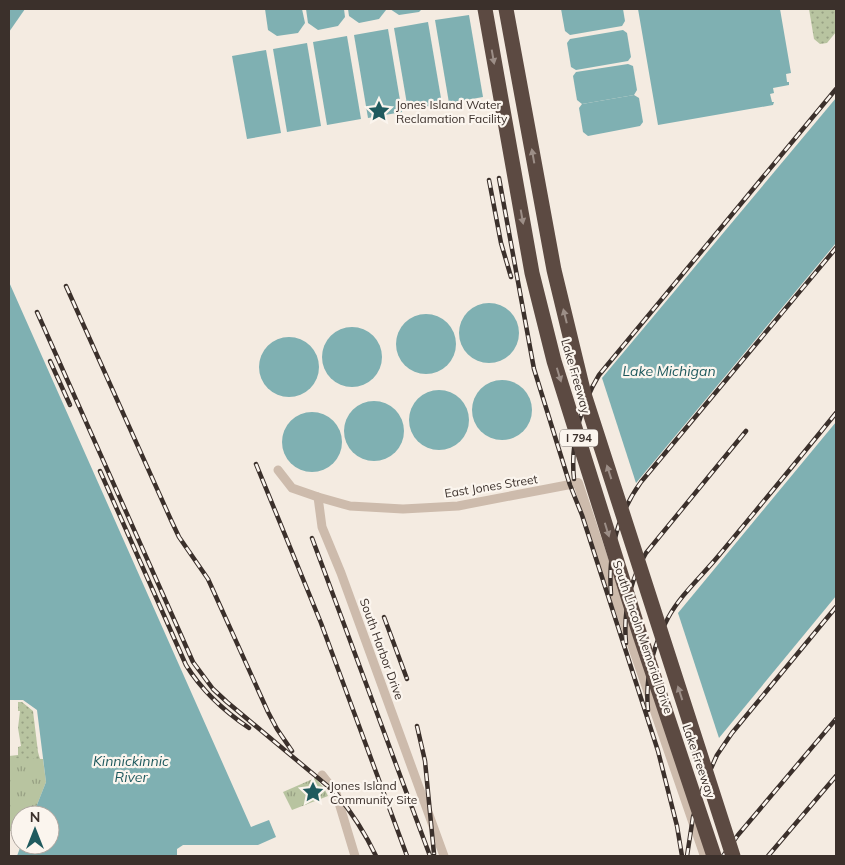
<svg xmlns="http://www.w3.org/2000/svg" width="845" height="865" font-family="Mulish,sans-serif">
<defs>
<pattern id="grass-dots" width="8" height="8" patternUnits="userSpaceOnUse" patternTransform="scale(1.25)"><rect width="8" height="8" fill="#b8c4a0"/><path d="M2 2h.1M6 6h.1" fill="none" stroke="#97a083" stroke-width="1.8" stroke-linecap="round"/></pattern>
<pattern id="park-tufts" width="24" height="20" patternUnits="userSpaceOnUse" patternTransform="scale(1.25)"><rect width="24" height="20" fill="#b8c4a0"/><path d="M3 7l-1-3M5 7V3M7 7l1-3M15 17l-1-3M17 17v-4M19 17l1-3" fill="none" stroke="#97a083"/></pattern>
</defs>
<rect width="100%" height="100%" fill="#f4ebe1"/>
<g fill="url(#grass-dots)">
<polygon points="809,9 836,9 836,32 827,43 820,44 814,39"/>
<polygon points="18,702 22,702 33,711 38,752 40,759 9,759 9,756 18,755 18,747 21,746 18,728 20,711 18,711"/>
</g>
<g fill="url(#park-tufts)">
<polygon points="10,758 43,759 46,782 33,815 20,815 20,831 9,831"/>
<polygon points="315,778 324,788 328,796 292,810 283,792"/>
</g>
<g fill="#7fb0b2">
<polygon points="9,9 25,9 9,32"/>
<polygon points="265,9 302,9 305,23 298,33 277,36 268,30"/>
<polygon points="306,9 344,9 345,17 338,26 318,30 308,23"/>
<polygon points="348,9 386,9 386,10 379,19 359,23 349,16"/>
<polygon points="390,9 422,9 419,12 399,15"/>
<polygon points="561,9 623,9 625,21 622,26 570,35 565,31"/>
<polygon points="638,9 780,9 791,73 786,74 787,82 789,82 789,85 773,88 774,93 770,94 772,102 774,102 773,105 658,125"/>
<polygon points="469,15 483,97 449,103 435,20"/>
<polygon points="428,22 442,104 408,110 394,28"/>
<polygon points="388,29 402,112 368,118 354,35"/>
<polygon points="623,30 627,33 631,57 628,61 576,70 571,67 567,43 570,39"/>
<polygon points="347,36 361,119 327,125 313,42"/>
<polygon points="307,43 321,126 287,132 273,49"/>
<polygon points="266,50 281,133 247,139 232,56"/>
<polygon points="628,64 633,66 637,90 634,95 582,104 577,100 573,76 576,72"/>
<polygon points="634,95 639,98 643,122 640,126 588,136 583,132 579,108 582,104"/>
<polygon points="836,98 836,243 636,483 602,378"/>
<polygon points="9,282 251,827 269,820 276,837 258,845 183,845 177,849 177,856 17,856 21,845 50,845 50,815 33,815 46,782 37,710 23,700 9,700"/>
<circle cx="489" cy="333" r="30"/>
<circle cx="426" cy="344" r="30"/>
<circle cx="352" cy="357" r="30"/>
<circle cx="289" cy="367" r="30"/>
<circle cx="502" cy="410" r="30"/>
<circle cx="439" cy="420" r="30"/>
<circle cx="374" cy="431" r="30"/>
<circle cx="312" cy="442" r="30"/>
<polygon points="836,422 836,596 719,738 678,613"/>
</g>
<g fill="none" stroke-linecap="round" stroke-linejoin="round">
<g stroke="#cdbbac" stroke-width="9">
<polyline points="278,470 292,488 318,497 350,506 403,509 458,506 578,483"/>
<polyline points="318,497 322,527 341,573 444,856"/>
<polyline points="322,775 336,793 355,856"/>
</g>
<polyline stroke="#cdbbac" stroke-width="10" points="578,483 614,592 705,856"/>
<g stroke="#3b302b" stroke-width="4.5">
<g id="rail">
<polyline points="499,178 534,369 570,485 582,515 658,751 677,826 682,856"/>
<polyline points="489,180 501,243 511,277"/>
<polyline points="66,286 171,520 179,537 208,579 268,712 277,729 292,751"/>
<path d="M 37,312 L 193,662 L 213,689 L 227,702 L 336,793 C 352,813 365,833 376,856"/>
<polyline points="50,361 70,405"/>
<polyline points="256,464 321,623 407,856"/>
<path d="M 100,471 L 186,665 C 202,691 224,711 249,728"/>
<path d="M 574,479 C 570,443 581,405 599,375 L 836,89"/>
<polyline points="312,538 430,856"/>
<path d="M 611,594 C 608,554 617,515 641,482 L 836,248"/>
<polyline points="384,617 407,679"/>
<path d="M 626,643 C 623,610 630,581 646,553 L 746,431"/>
<path d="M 648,710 C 645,678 653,646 668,618 C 681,594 703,575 720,554 C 759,507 798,460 836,413"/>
<polyline points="417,726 425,761 434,854"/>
<polyline points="687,856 693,817 705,782 717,755 732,733 836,607"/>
<polyline points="723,856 738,835 836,719"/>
<polyline points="768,856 836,776"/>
</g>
</g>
<use href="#rail" stroke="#fbf5ee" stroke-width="2.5" stroke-dasharray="8" stroke-linecap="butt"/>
<g stroke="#5c4a42" stroke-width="15">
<polyline points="485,9 532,273 554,361 640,635 714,856"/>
<polyline points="506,9 554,270 584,394 733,856"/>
</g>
</g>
<defs><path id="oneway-solid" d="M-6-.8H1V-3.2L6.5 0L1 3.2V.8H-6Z" transform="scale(1.25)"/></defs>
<g fill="#9c8e87">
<use href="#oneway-solid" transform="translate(493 57) rotate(80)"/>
<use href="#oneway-solid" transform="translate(533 156) rotate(-100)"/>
<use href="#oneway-solid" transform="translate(522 217) rotate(80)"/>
<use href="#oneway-solid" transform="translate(565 316) rotate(-104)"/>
<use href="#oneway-solid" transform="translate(559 375) rotate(73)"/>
<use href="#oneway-solid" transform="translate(609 472) rotate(-108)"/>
<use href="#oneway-solid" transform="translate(607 530) rotate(73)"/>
<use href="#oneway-solid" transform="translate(680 693) rotate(-108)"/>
</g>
<defs>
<g id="sight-bare" transform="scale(1.725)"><path d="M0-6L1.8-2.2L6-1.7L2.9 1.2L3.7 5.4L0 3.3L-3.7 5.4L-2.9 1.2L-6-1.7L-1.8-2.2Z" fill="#1f5a5e" stroke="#fbf5ee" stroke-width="2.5" paint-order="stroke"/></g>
</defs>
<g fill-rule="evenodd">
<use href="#sight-bare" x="379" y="111"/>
<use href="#sight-bare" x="313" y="792"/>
</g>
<g text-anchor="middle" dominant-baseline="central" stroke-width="4.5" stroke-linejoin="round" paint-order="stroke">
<rect fill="#fbf5ee" stroke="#756b66" stroke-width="1" x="560" y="429.5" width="38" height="17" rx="4"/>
<g font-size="11" font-weight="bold" fill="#3b302b">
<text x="579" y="438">I 794</text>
</g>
<g font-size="12" fill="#3b302b" stroke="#fbf5ee" text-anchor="start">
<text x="396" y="104">Jones Island Water<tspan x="396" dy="14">Reclamation Facility</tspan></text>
<text x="330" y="785">Jones Island<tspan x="330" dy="14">Community Site</tspan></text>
</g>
<g font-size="12" fill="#3b302b" stroke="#fbf5ee">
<text transform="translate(576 376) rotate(74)">Lake Freeway</text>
<text transform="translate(491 486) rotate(-9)">East Jones Street</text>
<text transform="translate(643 637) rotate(71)">South Lincoln Memorial Drive</text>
<text transform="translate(382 649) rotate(70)">South Harbor Drive</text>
<text transform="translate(699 761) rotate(71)">Lake Freeway</text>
</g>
<g font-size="14" font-style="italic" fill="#1f5a5e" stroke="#fbf5ee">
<text x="669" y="371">Lake Michigan</text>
<text x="131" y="761">Kinnickinnic<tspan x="131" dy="16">River</tspan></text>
</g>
</g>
<rect width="845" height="865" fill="none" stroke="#3b302b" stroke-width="20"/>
<g transform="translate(35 830)"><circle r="24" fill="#fbf5ee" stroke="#aea6a0"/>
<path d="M0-4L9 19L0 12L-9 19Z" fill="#1f5a5e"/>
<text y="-8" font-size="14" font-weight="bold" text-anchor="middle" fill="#3b302b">N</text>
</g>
</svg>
